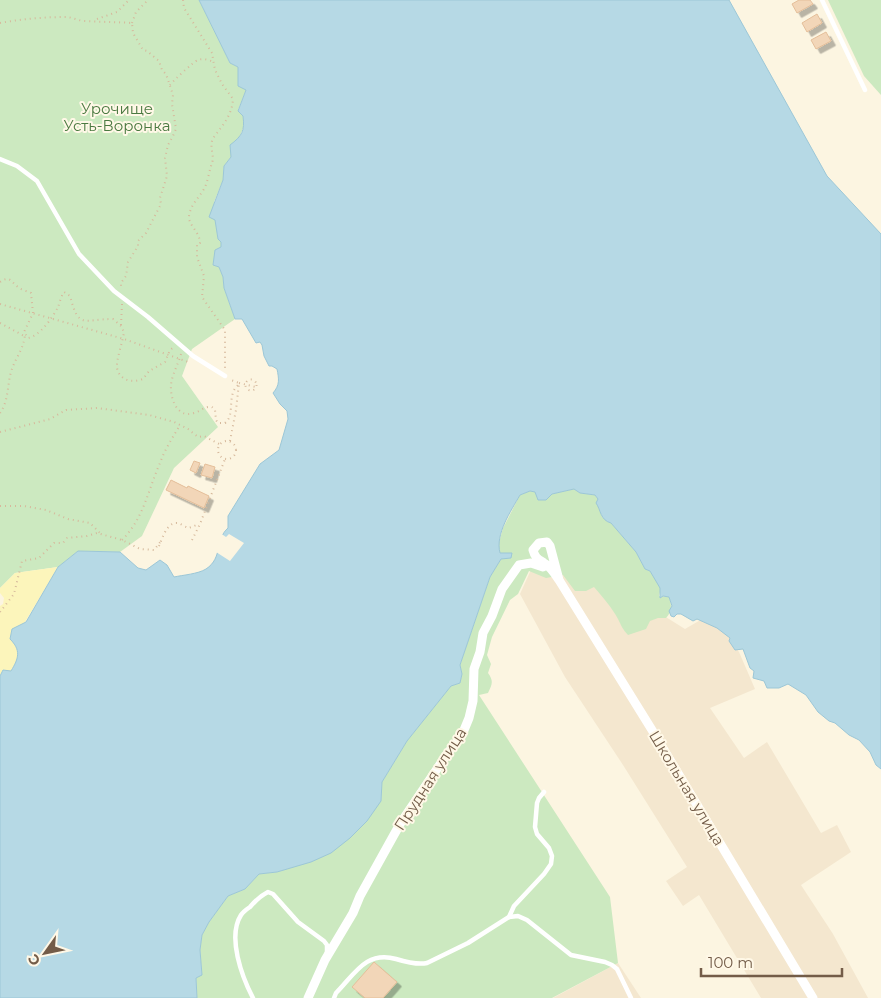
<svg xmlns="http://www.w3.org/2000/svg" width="881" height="998" font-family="Montserrat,sans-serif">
<defs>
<filter id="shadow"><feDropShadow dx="4.5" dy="4.5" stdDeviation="0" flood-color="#0004"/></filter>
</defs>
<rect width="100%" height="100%" fill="#fcf5e1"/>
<g fill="#f4e7cf">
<polygon points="548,532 653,609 685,629 704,618 725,632 739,652 755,689 710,708 744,758 767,742 821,833 837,825 851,852 801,885 833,934 868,998 761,998 699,895 683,906 666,881 687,867 623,765 565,677 520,594"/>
<polygon points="618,963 641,998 553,998"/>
</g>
<g fill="#cce9c0">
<polygon points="0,0 199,0 230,63 238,67 246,90 238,110 243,116 244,126 231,157 224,166 223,180 214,202 218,239 221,242 221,247 213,265 219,267 223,277 224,288 235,319 192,349 182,376 218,427 174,468 142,536 120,552 78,551 58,567 15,573 0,588"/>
<polygon points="828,0 881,0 881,95 864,76"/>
<path d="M 574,489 L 580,493 L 595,495 L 598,499 L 602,517 L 611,523 L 636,552 L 645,569 L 650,571 L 661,588 L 659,596 L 669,597 C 672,605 672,612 666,618 L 658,618 L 650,621 L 646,629 L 628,635 C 623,630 621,625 618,619 C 613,609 601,595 594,587 L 586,591 L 575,591 L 563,575 L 546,578 L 529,571 L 518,594 L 510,600 L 492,637 L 487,655 L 491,664 L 488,673 C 494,681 492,685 488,693 L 479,695 L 610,897 L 618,963 L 552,998 L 197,998 L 196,978 L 202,974 L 200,950 L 202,935 L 209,922 L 228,896 L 245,889 L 259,874 L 277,872 L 292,867 L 381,801 L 382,782 L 407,741 L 451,686 L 460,683 L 462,674 L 460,665 L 490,577 L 501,559 L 498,546 L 503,528 L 520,495 L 530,491 L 552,494 Z"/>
</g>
<path fill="#fcf5bb" d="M 58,567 L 13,642 C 21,653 18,660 11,671 L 3,670 L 0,676 L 0,606 L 3,604 L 4,598 L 0,593 L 0,588 L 15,573 Z"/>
<path fill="#b6d9e5" stroke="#9cc7d7" d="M 199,0 L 729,0 L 827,176 L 881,234 L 881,769 L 876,765 L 870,752 L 859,740 L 849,735 L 835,723 L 829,721 L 818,712 L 806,695 L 788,684 L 779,688 L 767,688 L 764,681 L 753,678 L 754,671 L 750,668 L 743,649 L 735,650 L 729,641 L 730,638 L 717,628 L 697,619 L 693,621 L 681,614 L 677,614 L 674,617 L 671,616 L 669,611 L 672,606 L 669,597 L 663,596 L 660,598 L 660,588 L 650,571 L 645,569 L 636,552 L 611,523 C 600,520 601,510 596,503 L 598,499 L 595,495 L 580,493 L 574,489 L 552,494 L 546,500 L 538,500 L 535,492 L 530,491 L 520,495 C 511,511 495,534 500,553 L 512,553 L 511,558 L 501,559 L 490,577 L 460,665 L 462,674 L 460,683 L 451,686 L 407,741 L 382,782 L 381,801 L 367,821 L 350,838 L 331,853 L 311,862 L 277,872 L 259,874 L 245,889 L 228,896 L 209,922 L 202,935 L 200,950 L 202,975 L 196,978 L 197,998 L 0,998 L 0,676 L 3,670 L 11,671 C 19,658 21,650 10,639 L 12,629 L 26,622 L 58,567 L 78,551 L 120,552 L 138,568 L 146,570 L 160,560 L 167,565 L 174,577 C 183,575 198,574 206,569 C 223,558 215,539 228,528 L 228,516 L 260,464 L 279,450 L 288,419 L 287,411 L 280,404 L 273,393 C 280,385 279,379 277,369 L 272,366 L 269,366 L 264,356 L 262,345 L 260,342 L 256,343 L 242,319 L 235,319 L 224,288 L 223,277 L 219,267 L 213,265 L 215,250 L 221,247 L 221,242 L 218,239 L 215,220 L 209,217 L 223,180 L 224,166 L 231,157 L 230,145 C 242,136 245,131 243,116 L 238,111 L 246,90 L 238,86 L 238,67 L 230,63 Z"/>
<polygon fill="#fcf5e1" points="220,533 226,537 229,534 244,543 230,561 216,552"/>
<g fill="#f2d6b8" stroke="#e4be99" filter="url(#shadow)">
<polygon points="799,0 810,0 813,4 797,13 792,4"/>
<polygon points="817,14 822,23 807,32 802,23"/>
<polygon points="826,32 831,41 816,49 811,40"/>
<polygon points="194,461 200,463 196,473 190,470"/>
<polygon points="205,464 215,467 212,478 201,475"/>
<polygon points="171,480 187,488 188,486 209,496 204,508 166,490"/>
<polygon points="374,962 397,982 383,998 365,998 352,987"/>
</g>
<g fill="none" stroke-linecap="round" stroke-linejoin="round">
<g stroke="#d6b99c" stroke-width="2" stroke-dasharray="1 4" stroke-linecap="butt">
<path d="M 183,0 L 184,8 L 212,53 L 215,70 L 222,84 L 233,99 C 232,115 223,125 214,137 C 208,145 215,155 212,163 C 209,171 208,182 204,189 C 198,199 191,204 189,216 C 188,225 200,232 200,243 L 197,244 L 197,257 L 204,276 L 202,297 L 225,330 L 225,368"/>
<polyline points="97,19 117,12 129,0"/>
<path d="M 0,23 C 22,19 44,17 66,17 C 72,17 79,21 85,21 C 101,22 116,22 132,23 L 133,33 L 143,50 L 147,51 L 159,61 L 162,70 L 166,74 L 173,95 L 172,104 L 176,129 L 173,136 L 168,145 L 165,158 L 167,176 L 160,198 L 161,204 L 146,233 L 138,241 L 138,246 L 128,262 L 126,276 L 121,283 L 121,287"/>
<polyline points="132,23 136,12 148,0"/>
<path d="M 170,85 C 174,80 193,62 198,60 C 203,58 209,60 214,62"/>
<path d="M 0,282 C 10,275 11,282 18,287 C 21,290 27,291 31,293 L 33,313 L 24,332 L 28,338 C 40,336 53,317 58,307 C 60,302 61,296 64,292 L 70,296 C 79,330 83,319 113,319 L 121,326 L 124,332 C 123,341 116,360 117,368 C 120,381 132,383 143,379 L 149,371 L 165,362 L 170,350 L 174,347"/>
<polyline points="0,304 124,339 191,363"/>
<polyline points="0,323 26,337"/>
<polyline points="121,325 122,304"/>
<path d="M 181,354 C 178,365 172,374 171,385 C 170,398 177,419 194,413 C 199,412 204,407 209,407 C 212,406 213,408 215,410 L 216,420 L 218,423 L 225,423 C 236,414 226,396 238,385"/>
<circle cx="251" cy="385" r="5.5"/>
<polyline points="239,383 256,387"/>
<path d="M 0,413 C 9,400 7,386 11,372 C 15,358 23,351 25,335"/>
<polyline points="0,432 50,419 66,410 97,408 149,415 174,422 188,429 198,437 204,436 219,444"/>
<circle cx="227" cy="450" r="9"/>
<polyline points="230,441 236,410 239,383 231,380"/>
<polyline points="0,506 24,506 46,510 68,519 90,523 100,533"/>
<path d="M 122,540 C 144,518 148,490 160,463 C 165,449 173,437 180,425"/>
<polyline points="192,540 200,524 225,459"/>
<path d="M 159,546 C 162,539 167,522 177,523 C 180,523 185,527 189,528 L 199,524"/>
<polyline points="0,612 14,594 22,561 39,558 54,543 63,543 67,538 87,536 97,533 122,540 140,549 154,550 161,541"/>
</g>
<g stroke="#fff" stroke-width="4.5">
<polyline points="822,0 865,90"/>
<polyline points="0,159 17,166 37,181 79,254 114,291 148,317 193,356 225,376"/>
<polyline points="509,917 518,916 527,920 571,955 605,962 612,965 617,969 631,998"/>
<path d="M 253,998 C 242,977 227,937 241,915 C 243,912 247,909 250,907 C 256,900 260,896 268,892 L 273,894 L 298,922 L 324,941 L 327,945 L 327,953"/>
<path d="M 334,998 L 336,993 C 354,975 366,950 396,959 C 406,962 418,965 427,963 L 468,943 L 509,917 L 514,906 L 544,874 L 551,864 L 552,856 L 549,848 L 537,834 L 535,827 L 537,803 L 539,798 L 544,792"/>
</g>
<g stroke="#fff" stroke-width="9">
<path d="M 559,580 L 550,546 L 547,542 L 539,543 L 533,550 C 535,558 538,559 544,563 C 550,566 555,574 559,580 L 652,730 L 813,998"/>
<polyline points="308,998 325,960 353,913 360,896 400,824 447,754 462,735 469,718 473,701 474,669 480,652 483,633 492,616 502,589 519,565 531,563 543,567"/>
</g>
</g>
<g text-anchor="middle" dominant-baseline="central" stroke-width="4" stroke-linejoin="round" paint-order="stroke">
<g font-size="15" fill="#4a7940" stroke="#fff8e7">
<text x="117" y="108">Урочище<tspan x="117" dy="17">Усть-Воронка</tspan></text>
</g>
<g font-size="15" fill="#735c48" stroke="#fff8e7">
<text transform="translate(430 779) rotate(-57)">Прудная улица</text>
<text transform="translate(687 788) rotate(59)">Школьная улица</text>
</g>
</g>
<g transform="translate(45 953) rotate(237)" stroke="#fff8e7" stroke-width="4" paint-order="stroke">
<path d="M0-4L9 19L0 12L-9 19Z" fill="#735c48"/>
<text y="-8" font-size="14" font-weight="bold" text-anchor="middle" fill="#735c48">С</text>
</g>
<path d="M701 968v8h141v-8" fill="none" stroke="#735c48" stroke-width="2.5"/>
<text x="708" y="968" font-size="15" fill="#735c48" stroke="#fff8e7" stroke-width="4" paint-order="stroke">100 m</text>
</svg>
